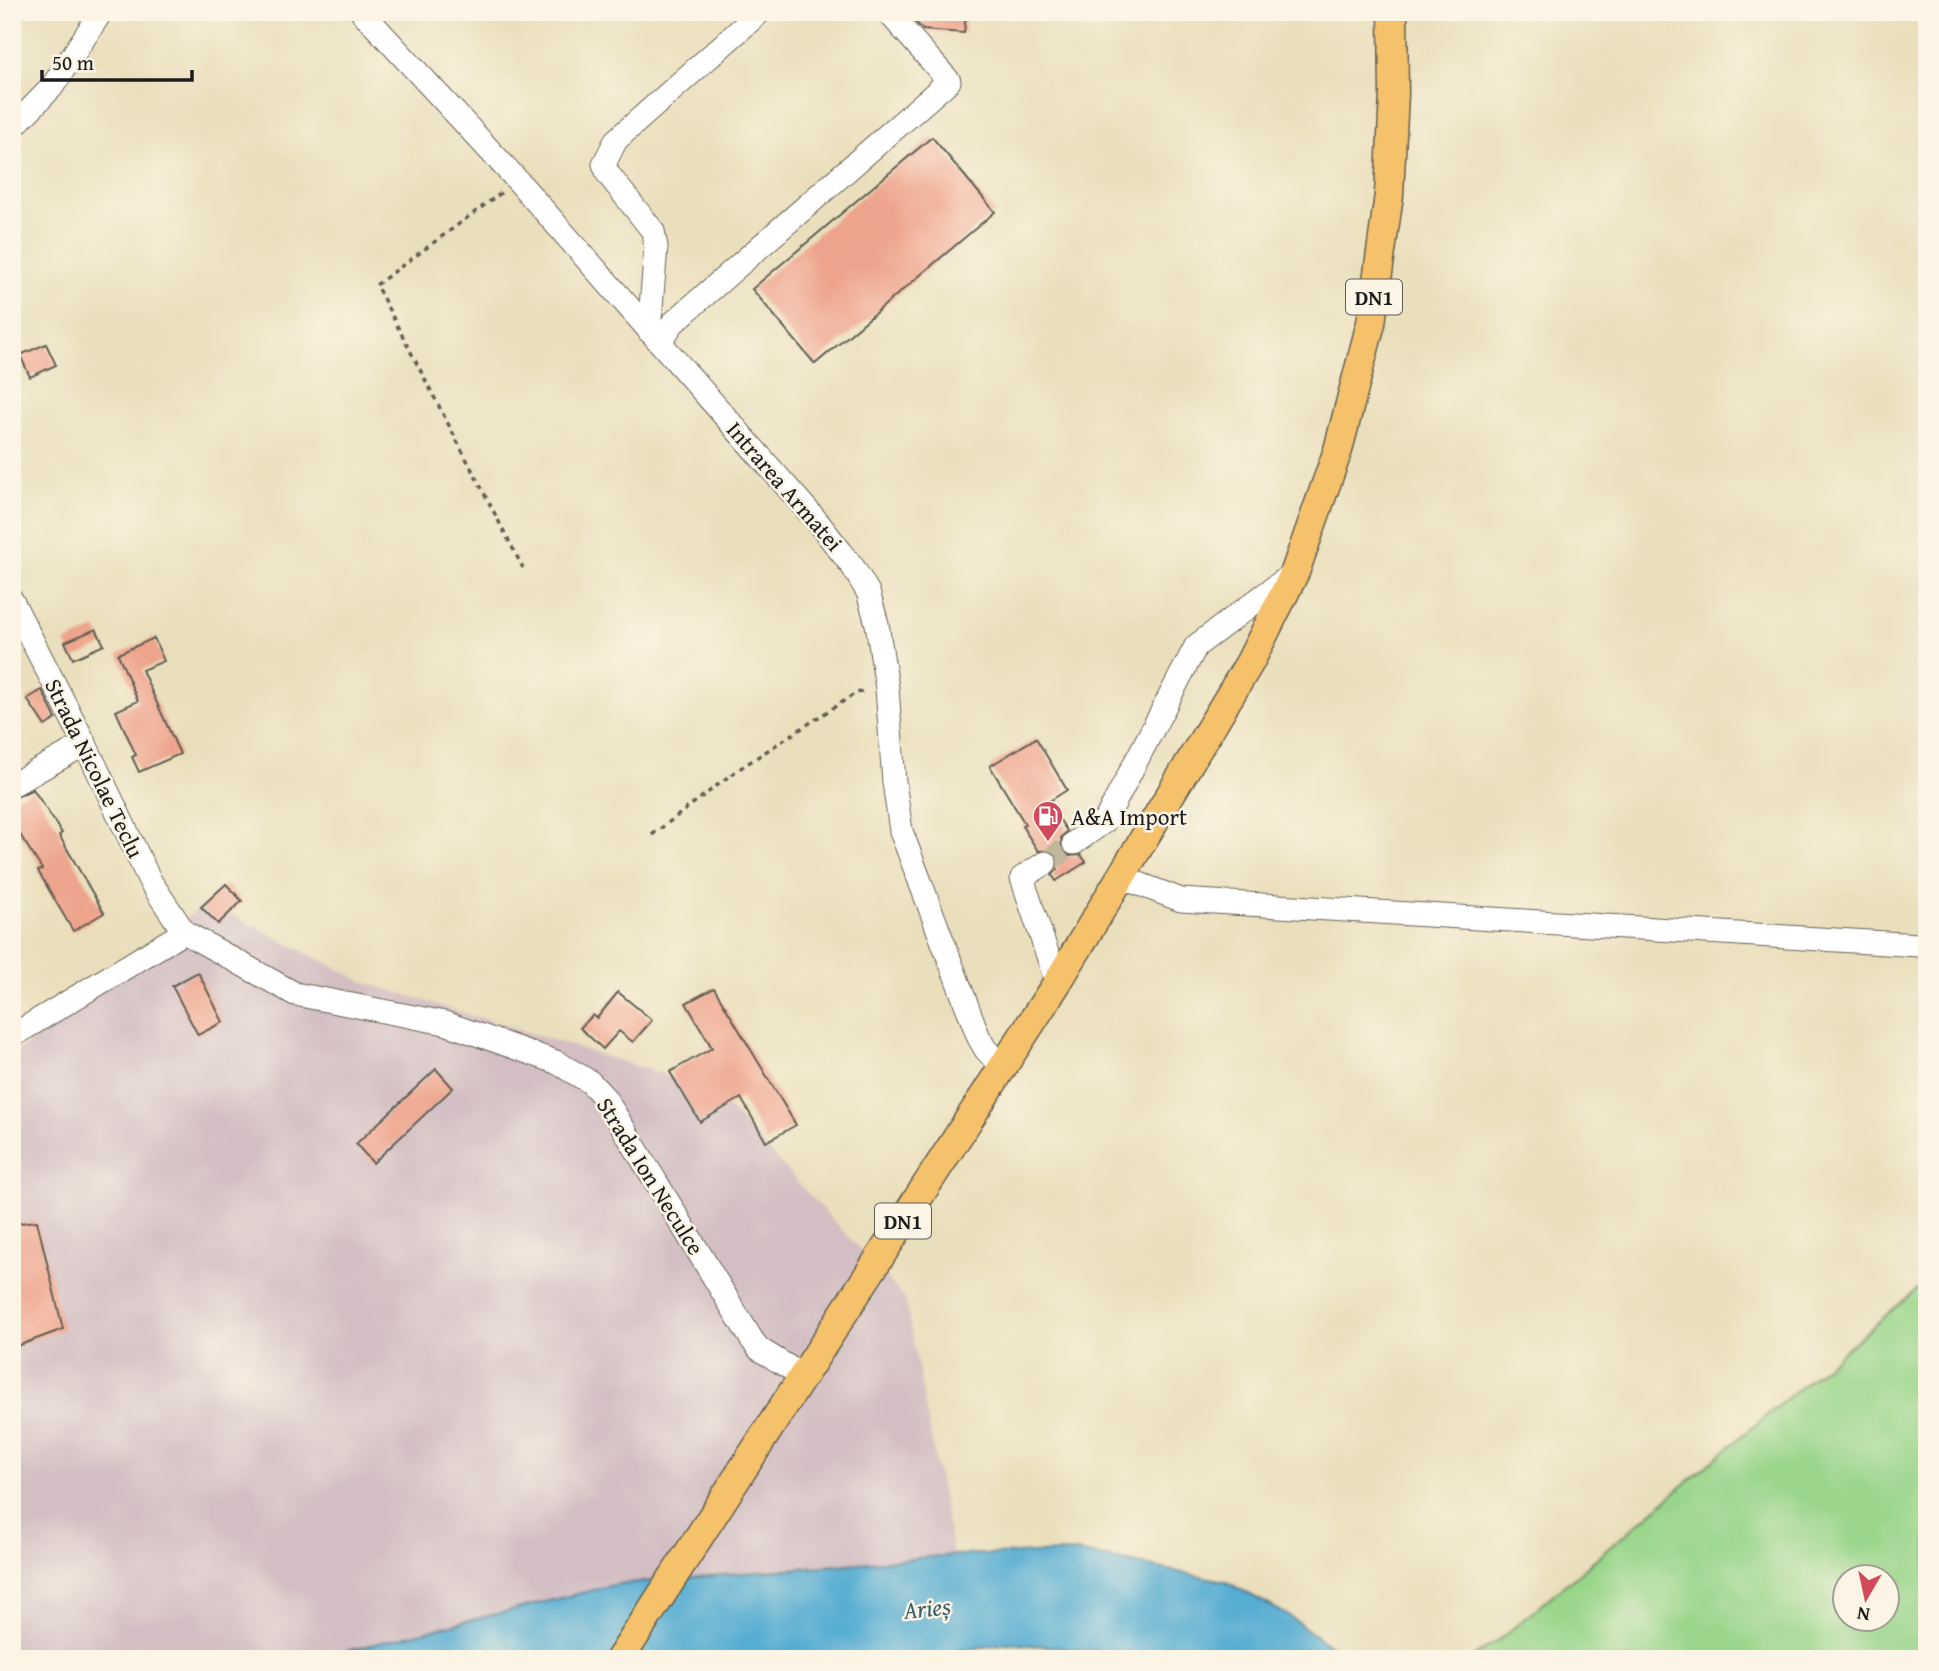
<svg xmlns="http://www.w3.org/2000/svg" width="1939" height="1671" font-family="'Gentium Book Plus',serif">
<rect width="100%" height="100%" fill="#fcf5e5"/>
<filter id="ink" filterUnits="userSpaceOnUse"><feTurbulence type="fractalNoise" baseFrequency=".0143" numOctaves="2"/><feDisplacementMap in="SourceGraphic" scale="14" xChannelSelector="R" yChannelSelector="G"/><feConvolveMatrix kernelMatrix="1 2 1 2 8 2 1 2 1" color-interpolation-filters="sRGB"/></filter>
<filter id="wash" filterUnits="userSpaceOnUse"><feTurbulence type="fractalNoise" baseFrequency=".00686" numOctaves="4" result="noise"/><feDisplacementMap in="SourceGraphic" scale="28" xChannelSelector="R" yChannelSelector="G"/><feGaussianBlur stdDeviation="1.57" result="paint"/><feColorMatrix in="noise" values="0 0 0 0 0 0 0 0 0 0 0 0 0 0 0 0 0 1.4 0 .05"/><feComposite in="paint" operator="in"/></filter>
<g filter="url(#wash)">
<rect width="100%" height="100%" fill="#eadfbc"/>
<polygon fill="#d2bec3" points="207,902 364,982 711,1089 905,1298 953,1555 617,1584 314,1659 12,1659 12,1056"/>
<path fill="#99d58a" stroke="#5a7853" stroke-width="2" fill-rule="evenodd" d="M 1927,1281 L 1927,1659 L 1470,1659 L 1499,1640 ZM 1844,1576 L 1886,1576 L 1886,1618 L 1844,1618 Z"/>
<polygon fill="#56add2" stroke="#396477" stroke-width="2" points="1077,1552 1225,1581 1286,1614 1348,1659 1156,1659 1149,1655 1006,1643 914,1659 314,1659 617,1584 953,1555"/>
<g id="blocks">
<g fill="#eea38b">
<polygon points="910,12 966,12 964,33 923,30 910,16"/>
<polygon points="932,137 995,212 815,364 752,289"/>
<polygon points="46,344 56,365 30,377 20,355"/>
<polygon points="96,629 104,645 73,659 65,642"/>
<polygon points="154,638 164,661 142,670 180,754 139,772 132,757 136,755 116,711 138,701 118,654"/>
<polygon points="42,690 56,719 45,726 27,699"/>
<polygon points="1036,738 1067,790 1048,802 1067,831 1061,838 1062,850 1069,856 1081,855 1086,862 1056,881 1052,875 1058,869 1057,856 1051,850 1038,851 1022,826 1025,824 990,766"/>
<polygon points="33,789 62,833 59,835 104,913 73,931 38,871 42,869 12,822 12,799"/>
<polygon points="226,884 242,901 218,924 201,907"/>
<polygon points="198,972 223,1022 198,1035 172,986"/>
<polygon points="714,988 796,1125 766,1142 741,1098 700,1122 670,1072 712,1048 686,1003"/>
<polygon points="618,992 652,1020 633,1042 619,1031 603,1049 580,1028 593,1015 597,1018"/>
<polygon points="436,1069 453,1088 373,1163 356,1144"/>
<polygon points="37,1221 63,1329 12,1348 12,1224"/>
</g>
</g>
</g>
<g filter="url(#ink)">
<use href="#blocks" fill-opacity="0" stroke="#646054" stroke-width="2"/>
<g fill="none" stroke-linecap="round" stroke-linejoin="round">
<polyline stroke="#c1b89c" stroke-width="23" stroke-dasharray="23 11" stroke-linecap="butt" points="1045,863 1074,843"/>
<g stroke="#646054" stroke-width="25">
<g id="minor">
<polyline points="362,12 518,181 816,520 853,567 868,592 877,624 887,688 894,782 901,831 979,1038 986,1050 1002,1066"/>
<polyline points="12,128 52,87 101,12"/>
<polyline points="649,331 656,247 653,231 608,174 604,164 616,140 760,12"/>
<polyline points="660,342 673,323 949,81 888,12"/>
<polyline points="12,601 85,744 150,881 184,932 295,994 445,1023 556,1062 590,1082 605,1098 752,1340 759,1349 803,1376"/>
<polyline points="12,785 85,744"/>
<polyline points="1074,843 1105,821 1196,646 1295,572"/>
<polyline points="1045,863 1022,878 1057,983"/>
<polyline points="1121,877 1181,900 1919,945 1927,942"/>
<polyline points="12,1036 184,932"/>
</g>
</g>
<g stroke="#646054" stroke-width="31">
<polyline id="major" points="620,1659 1057,983 1250,662 1295,572 1338,450 1371,323 1389,195 1394,94 1393,12"/>
</g>
<g stroke="#646054" stroke-width="3.5" stroke-dasharray="5 5" stroke-linecap="butt">
<polyline points="501,193 376,285 523,568"/>
<polyline points="652,835 736,771 856,693 867,691"/>
</g>
<use href="#minor" stroke="#fff" stroke-width="23"/>
<use href="#major" stroke="#f5c16b" stroke-width="28"/>
</g>
</g>
<defs>
<g id="fuel-pin" transform="scale(1.575)"><path d="M0 17L-7.5 6A9.5 9.5 0 1 1 7.5 6Z" fill="#d1495b" stroke="#fcf5e5"/><path d="M-5.5-6h7V0h2V4h1.3V-2.5L3-4.5l.8-.8L6-3V5H2.5V1h-1V6h-7ZM-4.2-4.7v3.2H.2V-4.7Z" fill="#fff"/></g>
</defs>
<g fill-rule="evenodd">
<use href="#fuel-pin" x="1048" y="816"/>
</g>
<g text-anchor="middle" dominant-baseline="central" stroke-width="5" stroke-linejoin="round" paint-order="stroke">
<g fill="#fcf5e5" stroke="#5f5d58" stroke-width="2">
<rect x="1346" y="279.5" width="56" height="35" rx="5"/>
<rect x="875" y="1203.5" width="56" height="35" rx="5"/>
</g>
<g font-size="21" font-weight="bold" fill="#1c1c1c">
<text x="1374" y="297">DN1</text>
<text x="903" y="1221">DN1</text>
</g>
<g font-size="23" fill="#1c1c1c" stroke="#fcf5e5">
<text transform="translate(785 486) rotate(49)">Intrarea Armatei</text>
<text transform="translate(95 768) rotate(64)">Strada Nicolae Teclu</text>
<text transform="translate(651 1176) rotate(58)">Strada Ion Neculce</text>
</g>
<g font-size="23" fill="#1c1c1c" stroke="#fcf5e5" text-anchor="start">
<text x="1071" y="816">A&amp;A Import</text>
</g>
<g font-size="24" font-style="italic" fill="#365d6e" stroke="#fcf5e5">
<text transform="translate(927 1608) rotate(-6)">Arieș</text>
</g>
</g>
<rect width="1939" height="1671" fill="none" stroke="#fcf5e5" stroke-width="42"/>
<g transform="translate(1866 1598) rotate(189)"><circle r="33" fill="#fcf5e5" stroke="#a29e95" stroke-width="2"/>
<path d="M0-5L12 26L0 18L-12 26Z" fill="#d1495b"/>
<text y="-10" font-size="19" font-weight="bold" text-anchor="middle" fill="#1c1c1c">N</text>
</g>
<path d="M42 70v10h150v-10" fill="none" stroke="#1c1c1c" stroke-width="3.5"/>
<text x="52" y="70" font-size="21" fill="#1c1c1c" stroke="#fcf5e5" stroke-width="5" paint-order="stroke">50 m</text>
</svg>
